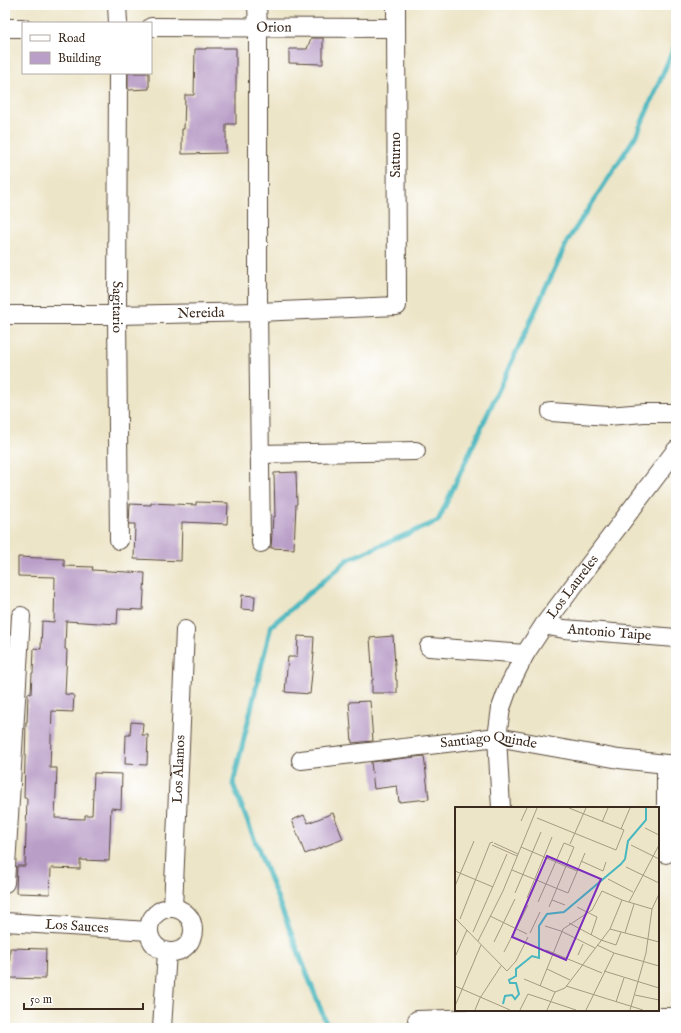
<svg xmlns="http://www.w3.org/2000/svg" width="681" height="1033" font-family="'IM FELL English',serif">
<rect width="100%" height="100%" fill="#fff"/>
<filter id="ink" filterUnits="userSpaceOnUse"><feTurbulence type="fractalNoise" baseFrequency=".025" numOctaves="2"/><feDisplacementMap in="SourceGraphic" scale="8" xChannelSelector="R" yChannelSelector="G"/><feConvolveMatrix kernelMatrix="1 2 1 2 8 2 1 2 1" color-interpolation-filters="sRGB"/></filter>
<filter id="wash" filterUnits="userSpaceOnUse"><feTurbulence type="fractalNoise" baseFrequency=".012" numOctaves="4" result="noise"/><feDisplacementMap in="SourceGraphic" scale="16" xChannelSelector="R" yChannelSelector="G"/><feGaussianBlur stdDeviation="0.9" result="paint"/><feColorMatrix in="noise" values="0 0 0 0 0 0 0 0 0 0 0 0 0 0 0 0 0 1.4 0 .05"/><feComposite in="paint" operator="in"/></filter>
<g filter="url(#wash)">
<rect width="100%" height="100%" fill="#ede5c8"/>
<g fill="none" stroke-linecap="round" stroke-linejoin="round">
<polyline stroke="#48b7bf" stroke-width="5" points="328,1028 233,784 271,626 349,559 438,521 568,240 637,134 676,43"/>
</g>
<g id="blocks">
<g fill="#b99ec7">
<polygon points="311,38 323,38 323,64 289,63 289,49 307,49"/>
<polygon points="206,48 236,48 236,124 226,124 226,153 182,154 182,129 184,129 185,95 194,95 195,49 206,49"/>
<polygon points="128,73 149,73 149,89 128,90"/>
<polygon points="296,472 297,504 296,504 294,549 271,548 273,517 275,517 274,473"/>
<polygon points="196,502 228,503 227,524 182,522 181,561 134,559 135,524 129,524 130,504 151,505 151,503 196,505"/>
<polygon points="18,557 64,559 64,566 93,567 92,570 145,573 143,610 118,609 117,624 66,621 65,649 67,650 65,694 74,695 73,712 52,711 50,768 57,768 55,818 85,819 85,815 92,815 94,773 122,774 121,809 111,808 109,861 80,860 80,869 51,868 50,894 16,893 17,866 25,866 27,798 24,798 26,722 27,722 28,693 31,694 32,673 33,673 34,648 41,649 42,621 54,622 55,577 18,576"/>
<polygon points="242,595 255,596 254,610 241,609"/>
<polygon points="298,636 314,637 313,654 314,653 310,694 285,692 288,657 297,657"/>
<polygon points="393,636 396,680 397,680 397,693 372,693 372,680 373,680 370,638"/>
<polygon points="370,701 373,741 352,743 349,702"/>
<polygon points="131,722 143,723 142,735 148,735 147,765 125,764 126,735 130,735"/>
<polygon points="424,756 429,799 399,802 397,786 374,789 371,762"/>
<polygon points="333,813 343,839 305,854 292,820 304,815 308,823"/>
<polygon points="10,948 46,949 45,979 9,978"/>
</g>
</g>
</g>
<g filter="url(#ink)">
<use href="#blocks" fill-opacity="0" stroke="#564638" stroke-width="1"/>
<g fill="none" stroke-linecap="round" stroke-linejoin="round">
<g stroke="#564638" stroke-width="20">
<g id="minor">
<polyline points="117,5 118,23"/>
<polyline points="257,5 258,28 258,312 261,543"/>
<path id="s1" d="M 151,27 L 396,28"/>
<polyline points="5,28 23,28"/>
<path id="s2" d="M 118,73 L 117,315 L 119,540"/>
<path id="s3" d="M 5,315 L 117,315 L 258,312 L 397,306 L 396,5"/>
<polyline points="551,412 608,416 644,413 676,413"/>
<polyline points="259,454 416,451"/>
<path id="s4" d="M 544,625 L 564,629 L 676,638"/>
<polyline points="429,647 525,654"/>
<path id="s5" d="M 301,760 L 497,737 L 619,759 L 676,765"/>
<path id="s6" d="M 501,808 L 497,737 L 501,708 L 509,686 L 525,654 L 544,625 L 676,450"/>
<polyline points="666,854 666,764"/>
<polyline points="5,883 21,616"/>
<path id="s7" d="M 173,908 L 185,630"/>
<circle cx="171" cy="930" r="22"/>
<path id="s8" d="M 5,922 L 149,931"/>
<polyline points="417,1020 512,1017 676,1017"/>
<polyline points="162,1028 167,952"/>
</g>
</g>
<use href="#minor" stroke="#fff" stroke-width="18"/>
</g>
</g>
<g text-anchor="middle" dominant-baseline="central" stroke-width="4" stroke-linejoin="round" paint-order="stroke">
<g font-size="14" fill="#3b2a1e" stroke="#fff">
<text stroke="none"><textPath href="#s1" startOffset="123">Orion</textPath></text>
<text transform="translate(396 155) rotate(-90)">Saturno</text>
<text stroke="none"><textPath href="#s2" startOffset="234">Sagitario</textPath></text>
<text stroke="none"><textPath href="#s3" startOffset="196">Nereida</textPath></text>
<text stroke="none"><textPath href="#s6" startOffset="242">Los Laureles</textPath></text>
<text stroke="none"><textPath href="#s4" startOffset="66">Antonio Taipe</textPath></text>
<text stroke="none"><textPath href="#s5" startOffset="189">Santiago Quinde</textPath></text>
<text stroke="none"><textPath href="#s7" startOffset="139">Los Àlamos</textPath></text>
<text stroke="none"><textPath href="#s8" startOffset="72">Los Sauces</textPath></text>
</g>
</g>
<g transform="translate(455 807)">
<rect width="204" height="204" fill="#ede5c8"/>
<path fill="none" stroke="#48b7bf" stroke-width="2" d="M 48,197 L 50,189 L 57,188 L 60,192 L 64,187 L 61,176 L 55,176 L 54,173 L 61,169 L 61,162 L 77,149 L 84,151 L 84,119 L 92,107 L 109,105 L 166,57 L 170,52 L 173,34 L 191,13 L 191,1"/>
<path fill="none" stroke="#a69a84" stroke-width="1" d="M 82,11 L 161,43 L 169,23 L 114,1M 66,14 L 72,1M 147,15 L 153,1M 190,21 L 204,28M 166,22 L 175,1M 39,36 L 63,47M 115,37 L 131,1M 37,38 L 62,49M 176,38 L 204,52M 66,40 L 122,64M 126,54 L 148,64 L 151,55M 171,60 L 204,76M 57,63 L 113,86 L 130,46M 0,64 L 38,80M 153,72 L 178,85M 0,79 L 19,34M 60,86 L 86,25M 72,91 L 97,30M 97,93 L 110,98M 83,95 L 109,36 L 119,40 L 94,100M 174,95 L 204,38M 122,100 L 142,110 L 136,128M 35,109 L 72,127M 0,111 L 52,164 L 61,154 L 73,130M 5,112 L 35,36 L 38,35M 114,116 L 146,133 L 161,138 L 166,125M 90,119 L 106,124 L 140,141M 155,122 L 204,135M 18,125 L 52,47M 75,126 L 85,105M 170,126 L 179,97M 23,134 L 48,84 L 82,1M 39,135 L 60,92M 142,138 L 159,146 L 204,159M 91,143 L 147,166M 49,145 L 73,98M 123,148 L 128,137M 0,150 L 12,123M 92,162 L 115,173M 149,164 L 204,181M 69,172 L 100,185 L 110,181 L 155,122 L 167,93M 0,179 L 55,203M 85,179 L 108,122 L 137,103 L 147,84 L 167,93 L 197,102M 111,179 L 188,203M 180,188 L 204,193M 161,195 L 169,171M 0,199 L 26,138M 20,203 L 25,191 L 46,159M 65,203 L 73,187 L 121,203M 92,203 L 100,185M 131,203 L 159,146M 175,203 L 191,146 L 197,102 L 204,87"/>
<path fill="#7b2cbf" fill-opacity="0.15" stroke="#7b2cbf" stroke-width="2" d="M 92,49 L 146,72 L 111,153 L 57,130 Z"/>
<rect width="204" height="204" fill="none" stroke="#3b2a1e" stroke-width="2"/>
</g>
<rect width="681" height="1033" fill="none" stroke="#fff" stroke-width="20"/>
<rect x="22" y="22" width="130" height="52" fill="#ffffff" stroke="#b1aaa5"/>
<rect x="30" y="35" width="20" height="6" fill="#ffffff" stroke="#b1aaa5"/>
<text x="58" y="42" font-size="12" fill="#3b2a1e">Road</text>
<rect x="30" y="52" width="20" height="12" fill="#b99ec7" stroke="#b1aaa5"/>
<text x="58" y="62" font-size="12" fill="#3b2a1e">Building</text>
<path d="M24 1003v6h119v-6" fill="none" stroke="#3b2a1e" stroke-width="2"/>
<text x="30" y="1003" font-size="12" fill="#3b2a1e" stroke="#ffffff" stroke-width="3" paint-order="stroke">50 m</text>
</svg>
